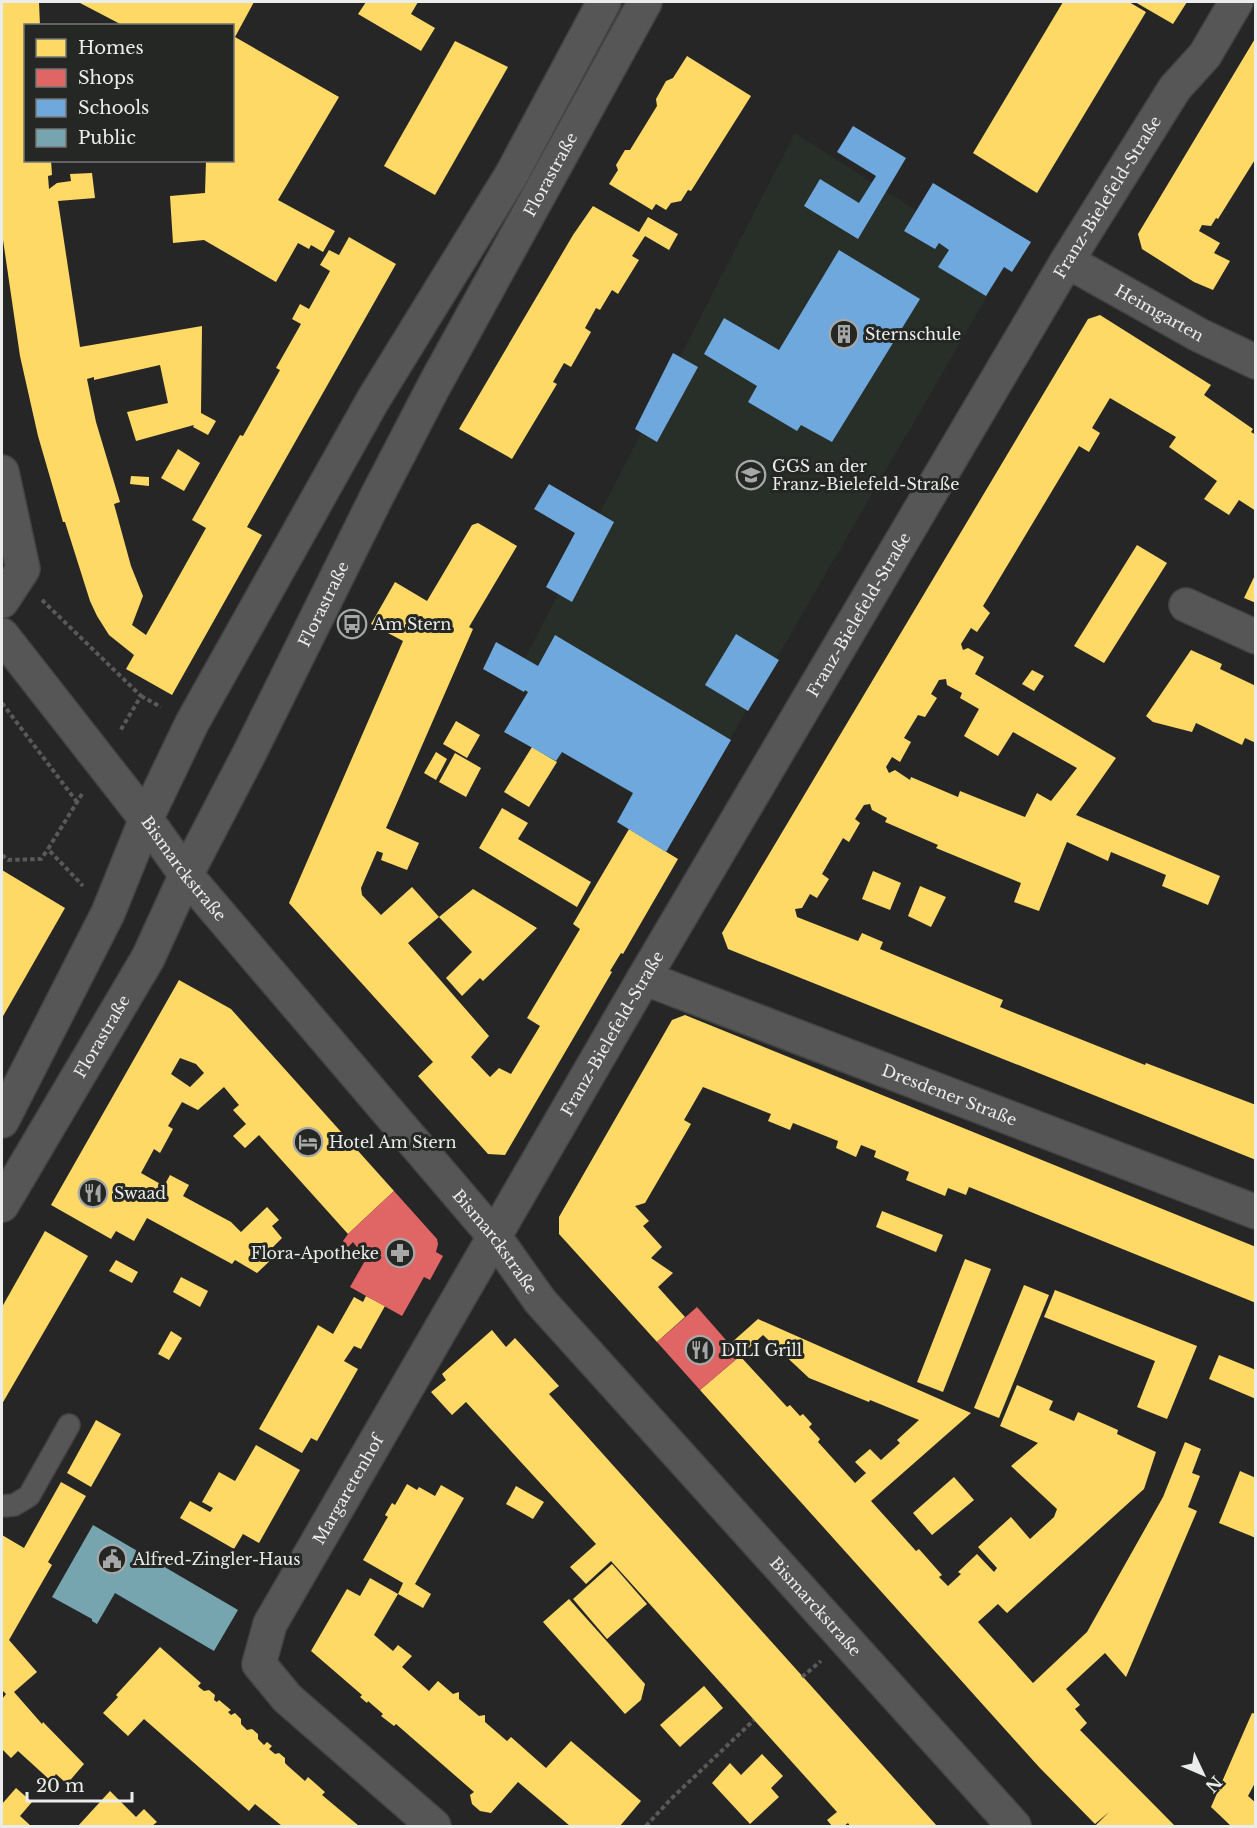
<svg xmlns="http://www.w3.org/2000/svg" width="1257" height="1828" font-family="'Libre Baskerville',serif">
<rect width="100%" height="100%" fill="#262626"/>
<polygon fill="#282f29" points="795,133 1004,267 681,823 564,753 558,762 533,747 556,709 512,684"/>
<g fill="#ffd966" fill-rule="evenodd">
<polygon points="2,2 39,2 40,26 26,26 26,160 51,160 52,175 48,176 49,189 57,183 71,181 70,174 92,173 95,198 58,201 80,347 202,326 201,413 216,421 208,435 193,427 194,425 136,441 127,412 168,403 160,365 94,380 94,377 87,379 96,422 120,502 114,504 131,566 143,596 132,625 146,635 206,528 192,520 240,435 243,436 280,370 276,368 301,324 292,319 300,304 309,309 330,271 320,265 329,250 339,255 349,237 396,264 247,527 262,535 172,695 126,669 134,655 109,635 97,616 90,601 65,522 63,522 38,436 20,356 2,233"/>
<polygon points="81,2 254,2 235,37 339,97 278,200 335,231 323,252 311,245 309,249 298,243 276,282 204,240 173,243 170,196 205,193 206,160 232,160 232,26 124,26 80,3"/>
<polygon points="366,2 418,2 411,14 435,28 421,51 358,14"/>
<polygon points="1063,2 1129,2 1146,12 1037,193 973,153"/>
<polygon points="1135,2 1187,2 1173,24"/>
<polygon points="1256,37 1256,158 1218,219 1216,218 1211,226 1202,225 1199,231 1220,243 1214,253 1230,261 1213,290 1194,282 1142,249 1138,234"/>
<polygon points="455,41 508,67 435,195 384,166"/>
<polygon points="687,56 751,96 691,191 688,190 681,201 671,203 666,210 656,204 652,210 609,184 618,170 616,165 625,150 630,150 657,106 656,99 666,81 673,78"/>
<polygon points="593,206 639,232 648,217 678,234 669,250 645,236 632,256 639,260 618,294 612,290 600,310 596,308 585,328 591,332 571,367 564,363 553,382 557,384 512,459 459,429 573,235"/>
<path d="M 1100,315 L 1211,385 L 1204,395 L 1253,429 L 1251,432 L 1256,435 L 1256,511 L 1239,500 L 1229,515 L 1204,499 L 1217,481 L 1169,447 L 1176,437 L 1110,398 L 1092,428 L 1100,433 L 1089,452 L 1079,446 L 983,606 L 990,613 L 977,632 L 971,628 L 961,644 L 963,650 L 968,648 L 984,657 L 975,674 L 1116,758 L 1076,815 L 1220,876 L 1208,905 L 1162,886 L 1166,875 L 1111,852 L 1108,861 L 1067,842 L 1039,911 L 1014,902 L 1021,883 L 936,848 L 938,845 L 885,822 L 887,818 L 872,810 L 870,804 L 864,805 L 855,819 L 860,823 L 849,842 L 843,838 L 822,874 L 829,879 L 817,898 L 810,894 L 802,908 L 795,909 L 797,917 L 858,941 L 862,933 L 883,942 L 880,949 L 1003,1000 L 1000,1007 L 1145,1065 L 1146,1063 L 1256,1105 L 1256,1160 L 728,949 L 722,933 L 1088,319 ZM 946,679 L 947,685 L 962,693 L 960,698 L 979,709 L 964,736 L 998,756 L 1013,732 L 1077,768 L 1051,801 L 1037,793 L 1025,817 L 960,791 L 958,797 L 911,777 L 910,780 L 895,770 L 889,773 L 886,767 L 892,757 L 900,762 L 911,742 L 904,738 L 918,715 L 925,717 L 937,698 L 931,694 L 939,680 Z"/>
<polygon points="178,449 200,463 184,491 161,478"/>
<polygon points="131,476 149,477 149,486 130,484"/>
<polygon points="478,523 517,546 469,627 473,629 386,828 419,843 407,870 381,860 383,853 377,851 361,888 362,895 381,915 412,887 439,917 408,943 489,1036 471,1057 490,1077 499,1068 511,1074 540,1026 527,1018 580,929 573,924 629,829 678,859 623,954 621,953 610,971 612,972 505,1155 488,1154 418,1076 433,1062 289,903 403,641 371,624 395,582 427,601 472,525"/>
<polygon points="1137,545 1167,563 1104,663 1074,646"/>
<polygon points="1256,573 1256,603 1244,598"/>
<polygon points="1191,650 1222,664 1220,669 1256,686 1256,743 1245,738 1242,745 1196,723 1192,732 1153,722 1146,716"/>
<polygon points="1032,670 1044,676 1034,691 1022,684"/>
<polygon points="456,721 480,735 467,758 443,744"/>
<polygon points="532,747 557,762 529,807 504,792"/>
<polygon points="436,752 447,759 436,780 424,773"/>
<polygon points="455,753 481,768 466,797 439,782"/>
<polygon points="502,808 528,823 518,839 591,882 577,907 479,848"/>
<polygon points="2,870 65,908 2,1018"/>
<polygon points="873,871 901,883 890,910 862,899"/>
<polygon points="920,886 946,897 931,927 908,916"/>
<polygon points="473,889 537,928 483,981 480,978 462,996 446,978 472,952 439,917"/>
<path d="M 179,980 L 231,1009 L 394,1191 L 348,1234 L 259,1135 L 245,1148 L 233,1136 L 246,1124 L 233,1110 L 239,1105 L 224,1087 L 198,1110 L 182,1102 L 168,1126 L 173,1129 L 160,1153 L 154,1149 L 141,1173 L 164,1186 L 170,1175 L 189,1185 L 183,1196 L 231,1222 L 241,1232 L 267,1207 L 279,1220 L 272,1226 L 282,1238 L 269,1251 L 274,1257 L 257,1273 L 235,1260 L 232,1264 L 147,1218 L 134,1241 L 116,1231 L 111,1239 L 51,1205 ZM 180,1058 L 196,1064 L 204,1073 L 190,1087 L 171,1074 Z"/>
<polygon points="685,1015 1256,1247 1256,1303 969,1187 966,1195 948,1188 945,1196 906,1180 909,1172 874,1157 876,1151 861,1145 856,1157 836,1148 838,1141 793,1123 790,1130 768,1121 771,1114 703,1087 684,1120 691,1124 645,1203 635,1206 649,1221 643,1226 662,1247 651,1258 673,1273 658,1287 685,1317 657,1342 559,1234 559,1217 672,1020"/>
<polygon points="882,1211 943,1235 936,1252 876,1227"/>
<polygon points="45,1231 88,1256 2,1404 2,1307"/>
<polygon points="965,1259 991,1269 943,1392 917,1382"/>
<polygon points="116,1260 138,1272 132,1283 109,1271"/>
<polygon points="181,1277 208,1291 200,1307 173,1292"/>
<polygon points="1024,1285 1049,1295 999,1418 974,1408"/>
<polygon points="1055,1290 1197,1346 1167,1419 1137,1407 1155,1361 1044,1317"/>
<polygon points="366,1296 385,1306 361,1349 354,1346 344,1361 358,1369 317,1441 311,1438 302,1453 259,1429 318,1325 333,1334 354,1297 363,1302"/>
<polygon points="758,1319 971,1413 871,1501 916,1551 919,1549 942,1575 939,1577 948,1586 961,1574 958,1572 977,1554 994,1572 997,1568 978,1547 1011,1517 1030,1539 1054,1517 1057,1509 1011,1466 1038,1443 1000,1426 1017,1385 1053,1401 1049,1410 1074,1421 1078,1412 1118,1430 1117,1434 1156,1452 1144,1489 1007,1613 998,1604 978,1622 1033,1683 1087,1632 1163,1497 1185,1442 1201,1449 1192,1473 1200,1476 1188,1507 1197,1511 1126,1677 1105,1653 1066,1689 1080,1705 1075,1709 1087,1723 1080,1730 1175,1826 1098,1826 1096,1825 1109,1812 1095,1824 1039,1767 700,1390 740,1356 787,1407 790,1405 800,1416 803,1414 812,1424 809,1427 820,1439 818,1442 855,1483 866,1473 855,1462 870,1449 881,1460 900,1443 897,1440 919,1420 870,1400 869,1402 809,1378 763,1335 740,1356 730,1344"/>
<polygon points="492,1330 506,1347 515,1338 559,1386 549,1394 937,1826 850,1826 848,1823 844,1826 832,1826 827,1820 837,1812 611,1561 586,1584 570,1567 596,1544 466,1402 452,1415 431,1392 446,1380 442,1374"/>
<polygon points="171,1331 182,1338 169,1360 158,1354"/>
<polygon points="1219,1355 1256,1370 1256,1399 1209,1379"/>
<polygon points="96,1420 121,1434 91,1487 67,1473"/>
<polygon points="256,1445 300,1470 259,1543 243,1534 234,1549 180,1518 190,1501 210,1512 213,1508 202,1502 219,1472 235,1481"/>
<polygon points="1240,1471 1256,1478 1256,1538 1219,1523"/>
<polygon points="954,1477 974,1500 932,1535 913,1513"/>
<polygon points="61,1482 86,1496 48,1562 52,1565 9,1640 37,1672 14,1692 42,1724 43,1722 84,1764 67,1784 56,1774 51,1781 18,1751 11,1758 2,1749 2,1699 6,1694 2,1690 2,1589 3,1586 2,1535 24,1548"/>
<polygon points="407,1484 417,1490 419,1487 435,1496 441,1485 464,1498 415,1584 431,1594 423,1608 398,1594 403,1583 363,1560 386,1520 388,1517 385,1515 392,1503 395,1505"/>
<polygon points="516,1486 544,1502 533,1519 506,1504"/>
<polygon points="612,1564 647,1604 607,1639 573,1599"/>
<polygon points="370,1578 398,1594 374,1635 393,1651 398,1645 412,1656 402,1667 429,1691 438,1681 453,1694 459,1692 459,1699 479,1716 485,1715 485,1722 507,1741 511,1737 546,1768 571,1741 641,1801 620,1826 570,1826 518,1782 491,1813 480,1811 472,1804 470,1795 474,1792 396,1724 394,1726 381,1716 383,1714 368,1701 367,1703 360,1697 362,1695 311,1651 347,1589 360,1596"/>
<polygon points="569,1599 645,1684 641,1700 625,1714 543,1622"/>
<polygon points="160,1647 201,1683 198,1686 200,1688 204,1691 209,1690 215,1695 214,1700 217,1702 219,1700 231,1710 228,1712 231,1715 235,1713 241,1719 241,1724 247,1730 252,1729 258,1734 258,1739 264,1745 267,1742 272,1746 269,1749 275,1754 279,1753 285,1758 285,1763 288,1766 305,1781 308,1777 325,1792 322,1795 359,1826 282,1826 255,1804 249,1811 144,1719 128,1736 103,1713 118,1697 116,1695"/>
<polygon points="704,1686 723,1708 680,1747 660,1725"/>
<polygon points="1252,1713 1256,1714 1256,1781 1248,1796 1256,1803 1256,1826 1231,1826 1211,1807"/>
<polygon points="762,1754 783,1776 771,1788 779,1797 750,1824 712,1783 730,1763 741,1775"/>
<polygon points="16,1788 32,1802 20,1816 31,1826 2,1826 2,1804"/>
<polygon points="110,1791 136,1817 144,1809 157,1822 152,1826 78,1826"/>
</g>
<g fill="#e06666">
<polygon points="394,1191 437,1239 438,1244 436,1252 443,1256 430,1280 424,1277 402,1316 350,1287 366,1259 353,1242 348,1247 343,1241 348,1234"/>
<polygon points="697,1307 740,1356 700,1390 657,1342"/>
</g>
<g fill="#6fa8dc">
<polygon points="853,126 906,158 858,239 804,206 820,179 859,203 876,176 837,152"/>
<polygon points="933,183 1031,242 1012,272 1004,267 986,296 938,267 949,250 939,243 935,249 904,231"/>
<polygon points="839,250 920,299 832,442 801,425 797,431 748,402 757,386 704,354 724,318 779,350"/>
<polygon points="673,353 698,367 657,442 635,429"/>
<polygon points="549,484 614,522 572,602 546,587 575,533 534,509"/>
<polygon points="736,634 779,660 748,711 705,685"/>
<polygon points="555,635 731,740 666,852 617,822 633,793 562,752 556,761 504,732 528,692 525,690 524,692 483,669 496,642 538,666"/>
</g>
<polygon fill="#76a5af" points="93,1525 238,1610 214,1651 115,1593 97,1624 92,1621 92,1619 52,1597"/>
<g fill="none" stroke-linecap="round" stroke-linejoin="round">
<g stroke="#434343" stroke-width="24">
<polyline id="lane" points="2,1506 14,1505 29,1496 69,1425"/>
</g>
<g stroke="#434343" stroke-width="36">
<g id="street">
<path id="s1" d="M 1067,261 L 1199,335 L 1256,362"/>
<polyline points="2,472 23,569 2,601"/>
<polyline points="1186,605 1256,637"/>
<path id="s2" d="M 644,978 L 1256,1212"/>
<path id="s3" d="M 434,1826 L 287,1698 L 259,1664 L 270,1624 L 644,978 L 1067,261 L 1175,88 L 1205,55 L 1236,2"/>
</g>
</g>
<g stroke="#434343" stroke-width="36">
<g id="secondary">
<path id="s4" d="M 2,635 L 146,819 L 186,875 L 494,1236 L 540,1301 L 1014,1826"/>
<polyline points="2,1121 108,913 146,819 192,723 373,400 512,174 604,2"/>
<path id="s5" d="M 2,1205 L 148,958 L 186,875 L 249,754 L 377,496 L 434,386 L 645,2"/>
</g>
</g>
<g stroke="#595959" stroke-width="4" stroke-dasharray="4.5 3" stroke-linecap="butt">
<polyline points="42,600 141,696 120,731"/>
<polyline points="141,696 161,707"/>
<polyline points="2,703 77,802"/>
<polyline points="82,794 48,849 83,886"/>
<polyline points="2,855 8,860 41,859 48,849"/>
<polyline points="802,1677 821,1661"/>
<polyline points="646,1826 671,1799 754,1720"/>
</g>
<use href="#lane" stroke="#565656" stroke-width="21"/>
<use href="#street" stroke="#565656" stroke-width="33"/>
<use href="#secondary" stroke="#565656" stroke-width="33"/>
</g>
<defs>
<g id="building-ring" transform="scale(1.5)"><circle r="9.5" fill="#252725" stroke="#a6a7a7" stroke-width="1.5"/><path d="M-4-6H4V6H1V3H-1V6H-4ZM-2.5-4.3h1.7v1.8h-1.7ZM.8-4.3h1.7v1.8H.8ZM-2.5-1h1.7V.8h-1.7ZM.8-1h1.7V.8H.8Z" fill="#a6a7a7"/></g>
<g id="school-ring" transform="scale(1.5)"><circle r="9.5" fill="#252725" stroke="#a6a7a7" stroke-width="1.5"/><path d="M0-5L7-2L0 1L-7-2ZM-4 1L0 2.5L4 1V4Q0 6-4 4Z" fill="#a6a7a7"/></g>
<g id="bus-ring" transform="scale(1.5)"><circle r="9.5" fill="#252725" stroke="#a6a7a7" stroke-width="1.5"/><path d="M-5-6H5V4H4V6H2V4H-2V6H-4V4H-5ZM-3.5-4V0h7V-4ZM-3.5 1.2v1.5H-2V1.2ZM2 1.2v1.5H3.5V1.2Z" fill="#a6a7a7"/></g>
<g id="hotel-ring" transform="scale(1.5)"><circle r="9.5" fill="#252725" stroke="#a6a7a7" stroke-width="1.5"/><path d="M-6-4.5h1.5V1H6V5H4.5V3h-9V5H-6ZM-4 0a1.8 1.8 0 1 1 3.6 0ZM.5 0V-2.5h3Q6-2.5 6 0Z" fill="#a6a7a7"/></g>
<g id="restaurant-ring" transform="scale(1.5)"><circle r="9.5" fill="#252725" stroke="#a6a7a7" stroke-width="1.5"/><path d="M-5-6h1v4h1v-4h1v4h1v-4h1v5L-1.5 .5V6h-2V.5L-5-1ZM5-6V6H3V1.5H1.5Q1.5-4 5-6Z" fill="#a6a7a7"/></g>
<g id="pharmacy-ring" transform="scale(1.5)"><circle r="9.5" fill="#252725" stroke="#a6a7a7" stroke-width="1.5"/><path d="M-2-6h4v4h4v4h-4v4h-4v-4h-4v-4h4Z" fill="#a6a7a7"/></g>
<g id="civic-ring" transform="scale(1.5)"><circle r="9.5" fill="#252725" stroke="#a6a7a7" stroke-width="1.5"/><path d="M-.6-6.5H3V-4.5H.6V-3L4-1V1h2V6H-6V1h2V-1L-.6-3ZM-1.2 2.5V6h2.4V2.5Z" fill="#a6a7a7"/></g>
</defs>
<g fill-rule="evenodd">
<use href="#building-ring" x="844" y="334"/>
<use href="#school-ring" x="751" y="475"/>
<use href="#bus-ring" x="352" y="624"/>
<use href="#hotel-ring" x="308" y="1142"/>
<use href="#restaurant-ring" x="93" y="1193"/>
<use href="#pharmacy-ring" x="400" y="1253"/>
<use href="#restaurant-ring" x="700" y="1350"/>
<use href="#civic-ring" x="112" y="1559"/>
</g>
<g text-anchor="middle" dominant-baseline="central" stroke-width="6" stroke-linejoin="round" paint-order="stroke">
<g font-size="16" fill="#ebedec" stroke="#252725">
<text stroke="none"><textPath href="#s5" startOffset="1168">Florastraße</textPath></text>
<text stroke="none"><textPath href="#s3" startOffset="1935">Franz-Bielefeld-Straße</textPath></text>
<text stroke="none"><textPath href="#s1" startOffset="106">Heimgarten</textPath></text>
<text stroke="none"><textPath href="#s5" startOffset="682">Florastraße</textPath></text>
<text stroke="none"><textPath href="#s3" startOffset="1449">Franz-Bielefeld-Straße</textPath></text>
<text stroke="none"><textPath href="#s4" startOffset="296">Bismarckstraße</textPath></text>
<text stroke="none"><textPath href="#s3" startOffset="963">Franz-Bielefeld-Straße</textPath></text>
<text stroke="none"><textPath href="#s5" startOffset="196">Florastraße</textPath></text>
<text stroke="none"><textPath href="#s2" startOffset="327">Dresdener Straße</textPath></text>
<text stroke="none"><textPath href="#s4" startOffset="782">Bismarckstraße</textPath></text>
<text stroke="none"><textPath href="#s3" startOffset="436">Margaretenhof</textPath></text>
<text stroke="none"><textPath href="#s4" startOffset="1268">Bismarckstraße</textPath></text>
</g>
<g font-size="16" fill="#ebedec" stroke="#252725" text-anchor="start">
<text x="865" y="334">Sternschule</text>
<text x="772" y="466">GGS an der<tspan x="772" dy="18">Franz-Bielefeld-Straße</tspan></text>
<text x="373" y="624">Am Stern</text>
<text x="329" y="1142">Hotel Am Stern</text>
<text x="114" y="1193">Swaad</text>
<text x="379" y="1253" text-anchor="end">Flora-Apotheke</text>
<text x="721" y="1350">DILI Grill</text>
<text x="133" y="1559">Alfred-Zingler-Haus</text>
</g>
</g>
<rect width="1257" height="1828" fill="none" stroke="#ebedec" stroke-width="6"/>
<rect x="24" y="24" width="210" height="138" fill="#252725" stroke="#747675" stroke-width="1.5"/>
<rect x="36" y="39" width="30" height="18" fill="#ffd966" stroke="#747675" stroke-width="1.5"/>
<text x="78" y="54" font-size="18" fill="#ebedec">Homes</text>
<rect x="36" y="69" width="30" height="18" fill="#e06666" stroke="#747675" stroke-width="1.5"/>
<text x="78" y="84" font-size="18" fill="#ebedec">Shops</text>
<rect x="36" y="99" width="30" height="18" fill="#6fa8dc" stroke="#747675" stroke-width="1.5"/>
<text x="78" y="114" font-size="18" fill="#ebedec">Schools</text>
<rect x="36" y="129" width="30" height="18" fill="#76a5af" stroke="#747675" stroke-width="1.5"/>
<text x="78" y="144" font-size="18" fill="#ebedec">Public</text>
<g transform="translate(1203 1774) rotate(134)" stroke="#252725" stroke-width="4.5" paint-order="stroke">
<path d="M0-4.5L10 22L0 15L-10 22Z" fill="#ebedec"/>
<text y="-9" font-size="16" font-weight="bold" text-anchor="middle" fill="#ebedec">N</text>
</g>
<path d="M27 1792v9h105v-9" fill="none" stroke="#ebedec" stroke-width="3"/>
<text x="36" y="1792" font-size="18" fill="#ebedec" stroke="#252725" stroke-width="4.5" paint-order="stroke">20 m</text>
</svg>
